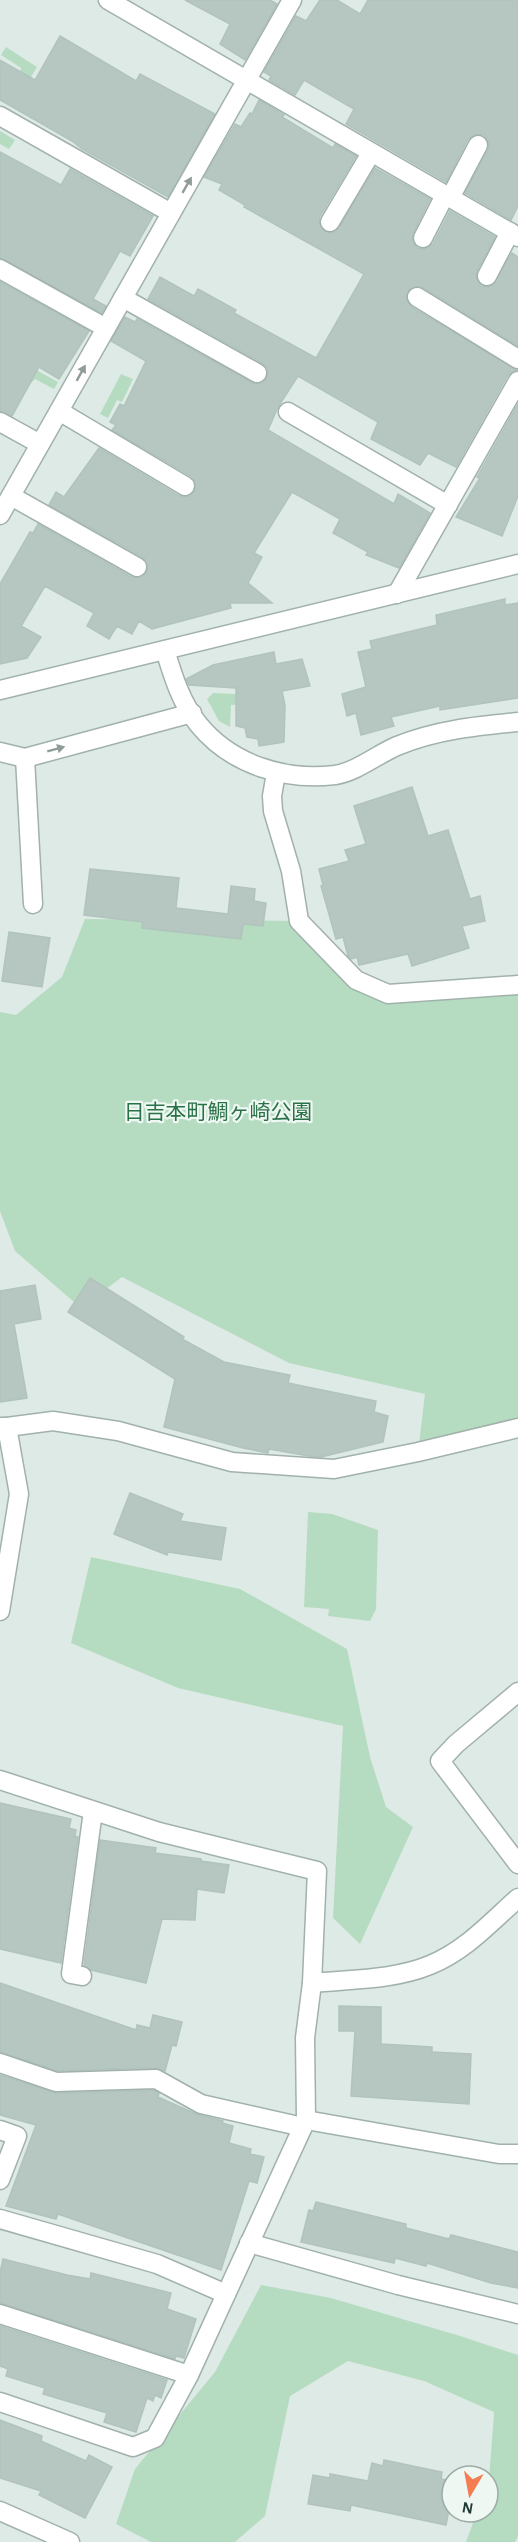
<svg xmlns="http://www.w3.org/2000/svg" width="518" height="2542" font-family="'Alegreya Sans','Noto Sans JP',sans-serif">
<rect width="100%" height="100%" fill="#deeae5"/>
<g fill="#b5dcc1">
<polygon points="6,47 37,67 29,80 20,75 21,68 1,55"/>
<polygon points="0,131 15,140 9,149 0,144"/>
<polygon points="0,350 58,382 54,389 35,379 31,383 0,364"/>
<polygon points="121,374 133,379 122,402 117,400 108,418 100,414"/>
<polygon points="213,693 279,696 279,703 231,705 230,727 219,721 207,699"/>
<polygon points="85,919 299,921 356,979 388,994 518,985 518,1428 418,1452 425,1394 289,1363 122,1277 81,1308 15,1251 0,1211 0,1012 16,1015 62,977"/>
<polygon points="308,1512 332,1514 378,1530 376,1609 370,1621 328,1616 329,1609 304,1607"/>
<polygon points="91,1557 240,1589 347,1649 370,1757 386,1807 413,1827 360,1944 333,1918 343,1726 178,1688 71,1643"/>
<path d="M 261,2285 L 331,2298 L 460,2336 L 518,2355 L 518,2536 L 515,2542 L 466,2542 L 477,2512 L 488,2512 C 488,2478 492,2447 494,2412 L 424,2381 L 348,2361 L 290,2396 L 265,2516 L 235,2542 L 151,2542 L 116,2524 L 135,2469 L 215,2372 Z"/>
</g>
<g fill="#b6c7c1" stroke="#b0c3bc" stroke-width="1.5">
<polygon points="185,0 270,0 277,4 245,60 220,44 230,24"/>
<polygon points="320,0 337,0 360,14 368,0 518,0 518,206 511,220 465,193 488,150 489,144 484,135 477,134 468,139 446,182 346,124 354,109 304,80 295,95 269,80 271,76 264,72 296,16 306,21"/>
<polygon points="60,36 136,81 140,74 215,114 168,197 82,149 72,141 0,100 0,60 35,80"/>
<polygon points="259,100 284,115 282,117 333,148 335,144 356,156 320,216 319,222 324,231 330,233 339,228 375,168 430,199 413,233 412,239 417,248 424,249 433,244 450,211 495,237 477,271 476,277 481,286 488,287 493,285 512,253 518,257 518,346 422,287 411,287 406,297 411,307 517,370 508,375 456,467 428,453 420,465 371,439 378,422 298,376 278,407 268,430 394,504 398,494 430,513 399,568 366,555 368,552 333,533 340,519 292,492 254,553 262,557 248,583 272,603 230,603 231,608 152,629 139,621 132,634 117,626 109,639 87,626 94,613 45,586 21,626 41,637 27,658 0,664 0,584 30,532 33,533 38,524 131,577 142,577 147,572 147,562 143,557 49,505 56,492 64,497 99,448 179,496 190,496 195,491 195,481 191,476 112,430 116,425 110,422 120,404 124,406 146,361 111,341 125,317 135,322 137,319 252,383 262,383 267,378 267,368 262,363 148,299 160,277 194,296 198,289 236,310 234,313 316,358 364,274 244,207 245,205 219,190 222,184 204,177 235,124 241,127 250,113 252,114"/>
<polygon points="0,152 61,185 70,169 153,216 130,256 120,251 93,299 106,306 102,313 0,258"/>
<polygon points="0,282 89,331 59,379 39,367 12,416 0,411"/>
<polygon points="518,404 518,496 502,536 456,517 480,478 477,477"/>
<polygon points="505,599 505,605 518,603 518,698 440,710 440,706 391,717 394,726 361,735 356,713 347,716 342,694 366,687 358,652 372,649 370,641 437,625 436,615"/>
<polygon points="274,652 276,664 302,659 310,686 282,691 285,705 284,742 259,746 258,739 247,737 245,728 236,726 236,688 189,685 186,679 213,665"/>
<polygon points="412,787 428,836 448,830 470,899 480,896 485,921 462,926 469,948 412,966 408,954 359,965 357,957 351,959 348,956 343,937 336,939 321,886 323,885 319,869 349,861 345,850 366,844 354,806"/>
<polygon points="90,869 179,878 176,908 228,914 231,886 255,889 254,901 266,903 263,926 243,924 241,939 142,928 143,922 84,915"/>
<polygon points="9,932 50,938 42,987 2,981"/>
<polygon points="90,1278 184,1337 182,1339 224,1362 290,1375 288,1383 376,1401 374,1412 388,1416 383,1442 321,1457 309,1456 269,1449 268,1453 243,1448 164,1427 175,1379 68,1312"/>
<polygon points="35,1285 41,1319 14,1324 27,1398 0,1402 0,1291"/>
<polygon points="130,1493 183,1514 180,1521 226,1528 221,1560 168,1552 167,1555 114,1534"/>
<polygon points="0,1803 71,1819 69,1828 76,1830 75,1836 78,1837 61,1963 0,1949"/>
<polygon points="100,1840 156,1848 155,1853 201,1859 201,1861 229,1865 224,1893 197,1889 195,1920 162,1919 146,1983 91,1970 84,1965"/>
<polygon points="0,1983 136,2030 137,2025 150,2028 153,2015 182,2022 176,2046 172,2045 165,2071 156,2068 58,2071 0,2052"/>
<polygon points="339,2006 381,2007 381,2044 432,2047 432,2052 471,2054 469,2104 351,2096 355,2031 339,2031"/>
<polygon points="0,2075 56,2093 153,2090 159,2093 158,2097 196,2114 223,2121 222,2123 233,2126 229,2143 251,2149 250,2154 264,2157 257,2183 249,2181 221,2270 58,2214 56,2219 6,2206 36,2125 0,2115"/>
<polygon points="316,2202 406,2224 406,2228 449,2239 451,2235 518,2252 518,2288 491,2283 427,2263 426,2266 395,2258 394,2263 301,2242 309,2210 313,2211"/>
<polygon points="3,2259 67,2275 90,2279 91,2273 171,2293 167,2309 196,2319 184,2358 176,2356 175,2359 0,2303 0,2273"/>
<polygon points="0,2326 167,2380 161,2398 155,2395 153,2401 147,2398 136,2432 104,2422 107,2413 43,2394 45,2388 6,2376 8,2369 0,2366"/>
<polygon points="0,2420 42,2436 41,2441 86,2461 89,2455 112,2467 85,2518 39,2495 41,2491 0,2478"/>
<polygon points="384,2460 442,2472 441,2479 452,2481 452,2494 446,2525 351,2505 350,2511 308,2504 313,2475 330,2478 330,2474 368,2481 372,2463 383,2466"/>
</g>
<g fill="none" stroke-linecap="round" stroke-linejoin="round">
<g stroke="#a1b1ac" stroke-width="21">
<g id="minor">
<polyline points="108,0 518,237"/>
<polyline points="0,116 171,213"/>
<polyline points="450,198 478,145"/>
<polyline points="330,222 371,153"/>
<polyline points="423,238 445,195"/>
<polyline points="0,269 106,328"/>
<polyline points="487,276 510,232"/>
<polyline points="417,297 518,359"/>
<polyline points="123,298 257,373"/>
<polyline points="59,411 185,486"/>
<polyline points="288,412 448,505"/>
<polyline points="0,422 40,444"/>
<polyline points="11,496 137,567"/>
<polyline points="0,515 292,0"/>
<polyline points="397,594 518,381"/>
<path d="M 165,650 C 173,676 181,703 199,725 C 232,765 285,781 335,775 C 356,772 378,754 397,746 C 436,730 476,726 518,722"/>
<polyline points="0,690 518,564"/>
<polyline points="0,752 25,758 192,713"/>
<polyline points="25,758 33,904"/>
<polyline points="276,773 272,796 273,811 291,871 299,921 356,980 388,994 518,985"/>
<polyline points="0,1427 7,1427 19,1494 0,1611"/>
<polyline points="7,1427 53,1421 118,1431 232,1462 334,1469 418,1452 518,1428"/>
<polyline points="518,1692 456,1744 440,1761 518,1864"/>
<polyline points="0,1780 159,1832 317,1871 312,1983 305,2038 306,2120 189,2375 155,2438 133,2447 0,2402"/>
<polyline points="82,1976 71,1974 93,1811"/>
<path d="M 312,1983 C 351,1979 394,1980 430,1965 C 465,1951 491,1922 518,1898"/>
<polyline points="0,2063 56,2082 156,2079 201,2104 303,2127"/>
<polyline points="306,2120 499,2154 518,2154"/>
<polyline points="0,2130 17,2136 0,2180"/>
<polyline points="0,2219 157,2264 226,2294"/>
<polyline points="249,2243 398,2285 518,2314"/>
<polyline points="0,2314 189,2375"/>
<polyline points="0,2511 70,2542"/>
</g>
</g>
<use href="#minor" stroke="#fff" stroke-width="18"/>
</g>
<defs><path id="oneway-solid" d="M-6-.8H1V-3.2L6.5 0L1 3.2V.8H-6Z" transform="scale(1.5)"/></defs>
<g fill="#8f9c99">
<use href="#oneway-solid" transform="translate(187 185) rotate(-60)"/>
<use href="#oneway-solid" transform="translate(81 373) rotate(-61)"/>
<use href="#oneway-solid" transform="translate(56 749) rotate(-15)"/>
</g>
<g text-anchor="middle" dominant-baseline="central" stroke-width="4.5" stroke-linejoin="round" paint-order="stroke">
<g font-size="21" fill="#297146" stroke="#eef7f2">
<text x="218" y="1112">日吉本町鯛ヶ崎公園</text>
</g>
</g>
<g transform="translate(470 2494) rotate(190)"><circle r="28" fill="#eef7f2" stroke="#9baba6" stroke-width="1.5"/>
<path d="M0-4.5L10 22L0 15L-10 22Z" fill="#f57d51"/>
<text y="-9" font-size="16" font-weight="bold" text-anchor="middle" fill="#1f3933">N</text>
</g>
</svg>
